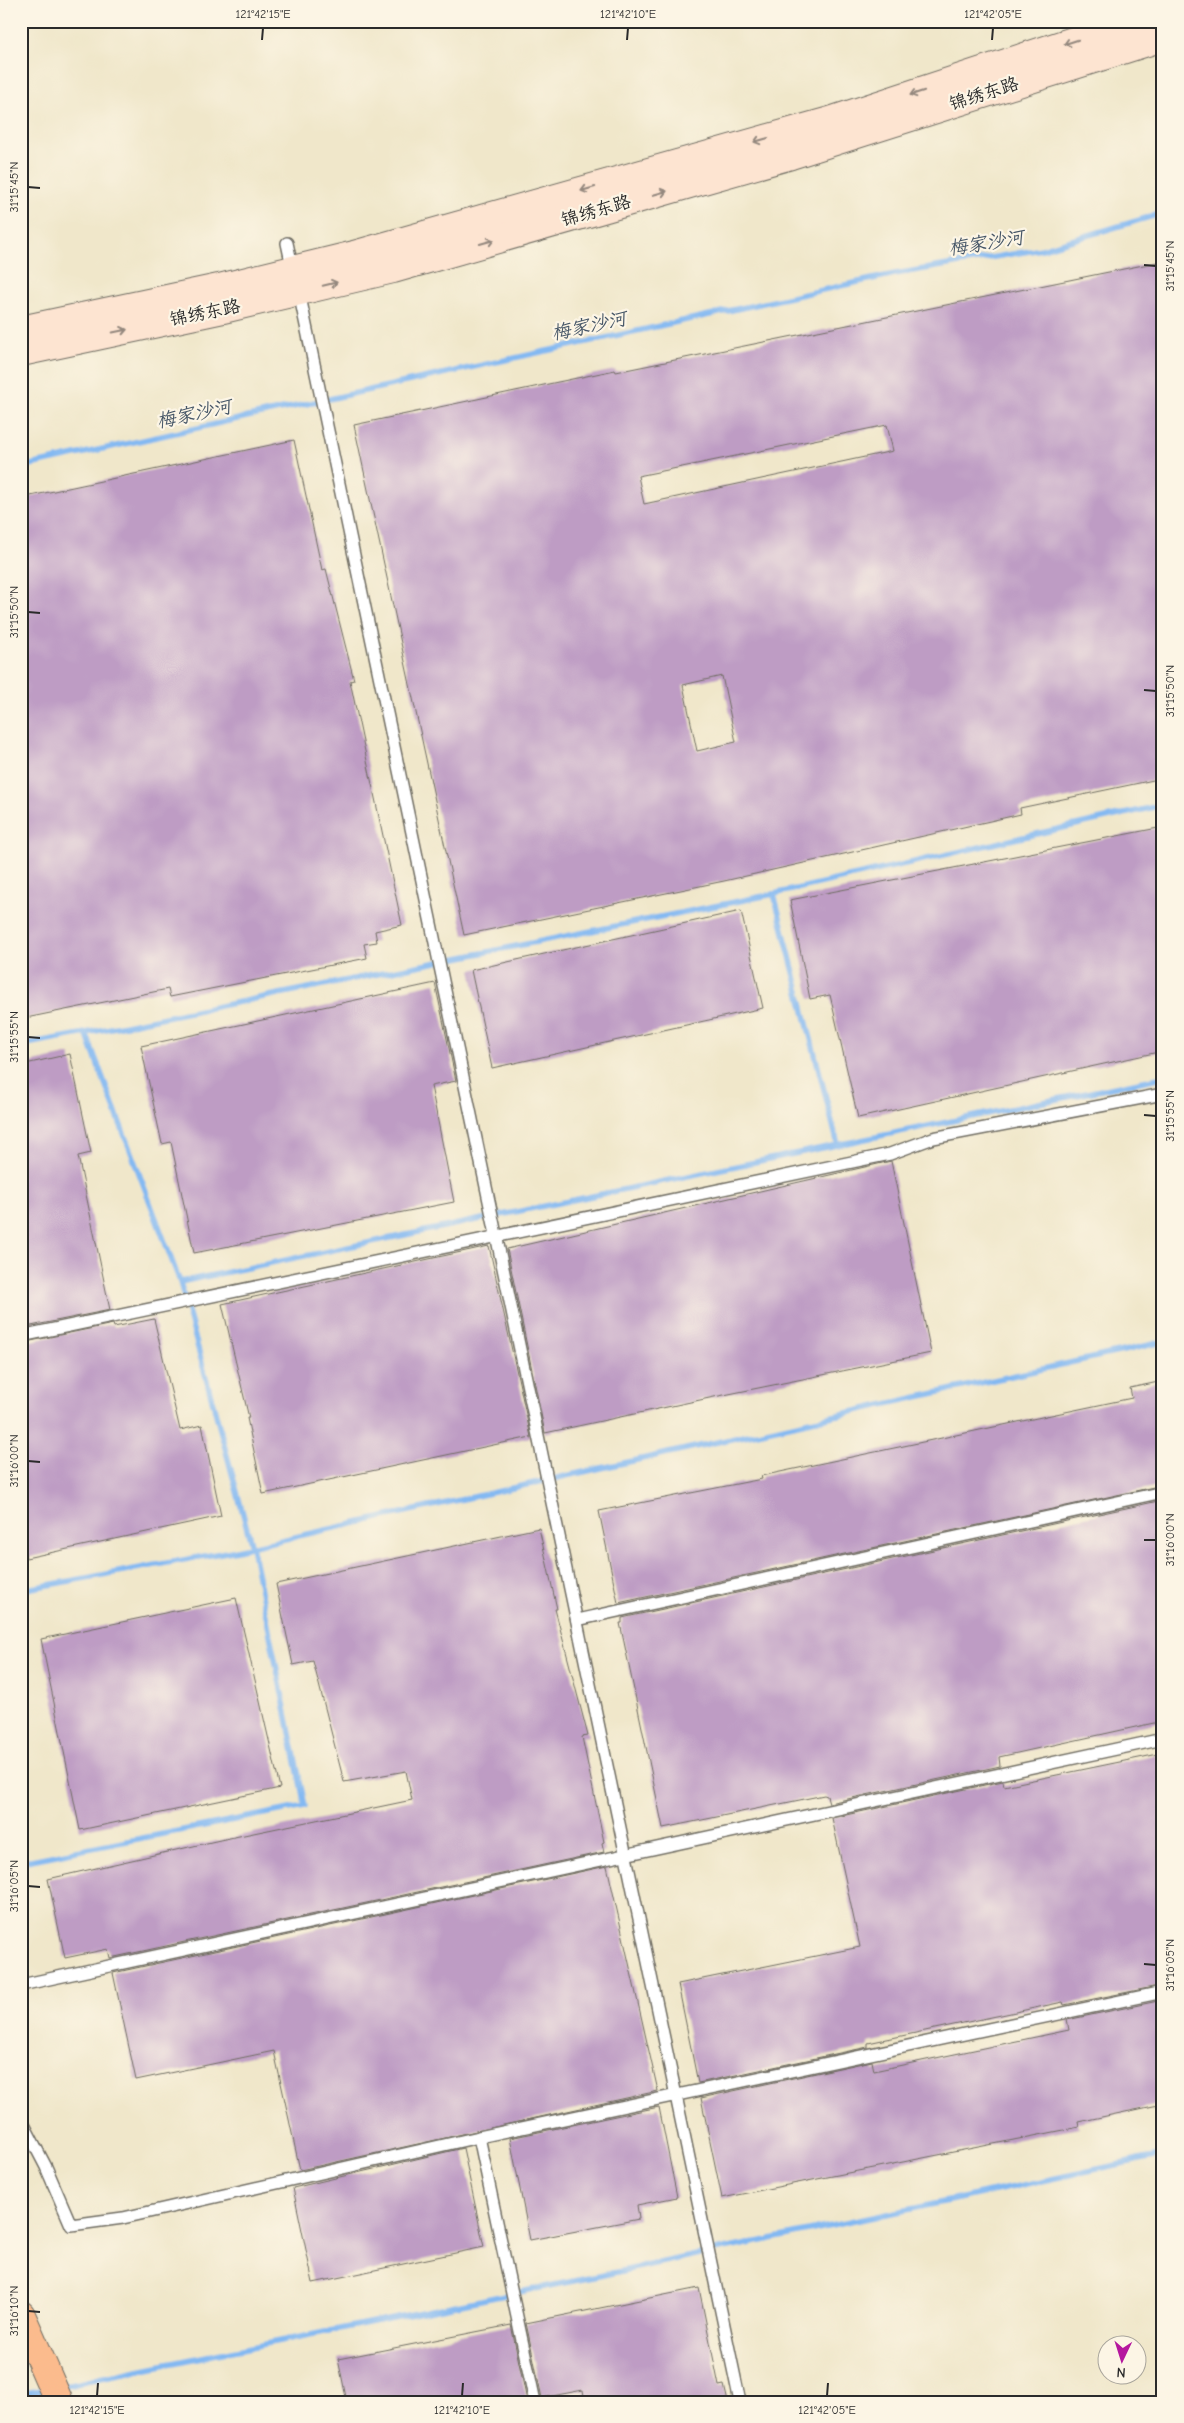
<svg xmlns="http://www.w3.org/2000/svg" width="1184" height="2423" font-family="'Comic Neue','LXGW WenKai TC',sans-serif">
<rect width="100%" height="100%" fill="#fcf5e5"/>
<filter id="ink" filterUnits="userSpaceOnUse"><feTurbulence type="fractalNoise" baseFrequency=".02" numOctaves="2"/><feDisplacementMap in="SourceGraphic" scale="10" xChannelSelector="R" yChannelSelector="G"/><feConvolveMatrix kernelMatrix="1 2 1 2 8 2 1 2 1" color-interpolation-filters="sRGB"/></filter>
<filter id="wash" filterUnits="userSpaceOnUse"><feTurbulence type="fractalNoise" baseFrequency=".0096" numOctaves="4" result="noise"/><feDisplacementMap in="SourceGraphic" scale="20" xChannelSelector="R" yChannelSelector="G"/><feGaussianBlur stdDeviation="1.12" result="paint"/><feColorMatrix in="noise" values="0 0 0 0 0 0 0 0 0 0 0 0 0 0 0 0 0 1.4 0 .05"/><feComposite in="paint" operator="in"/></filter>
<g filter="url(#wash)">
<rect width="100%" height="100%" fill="#f0e7ca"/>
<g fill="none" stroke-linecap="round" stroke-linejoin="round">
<g stroke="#84b9f2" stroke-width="5.5">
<polyline points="21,467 895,274 1042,249 1163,213"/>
<polyline points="774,894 1163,805"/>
<polyline points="86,1033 774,894 838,1145"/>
<polyline points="21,1045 86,1033 180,1282 252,1547 305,1806 21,1862"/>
<polyline points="180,1282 1163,1077"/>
<polyline points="21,1590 232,1551 1163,1342"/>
<polyline points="60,2386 603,2275 1163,2155"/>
<polyline points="21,2394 46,2389"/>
</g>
</g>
<g id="blocks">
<g fill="#be9cc4" fill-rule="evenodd">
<path d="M 1163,261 L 1163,778 L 1020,808 L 1021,814 L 724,881 L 464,935 L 354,425 L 615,370 L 616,372 ZM 887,425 L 893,451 L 644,504 L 638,476 ZM 722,676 L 736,742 L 697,751 L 683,685 Z"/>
<polygon points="294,440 322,570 326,569 354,680 350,681 402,925 375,931 377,942 364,944 367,958 170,997 168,989 21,1019 21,498"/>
<polygon points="1163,827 1163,1051 858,1118 830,995 810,999 790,900"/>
<polygon points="741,911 763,1008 492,1068 471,970"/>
<polygon points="435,983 456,1081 431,1086 454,1202 194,1253 171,1142 162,1144 141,1046"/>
<polygon points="70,1054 91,1153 78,1156 110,1310 21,1328 21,1065"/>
<polygon points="891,1161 931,1353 714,1397 545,1433 507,1249"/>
<polygon points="489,1246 531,1437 263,1494 247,1418 249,1418 222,1304"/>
<polygon points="154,1319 180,1430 202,1425 221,1516 26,1558 21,1536 21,1343 113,1324 114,1327"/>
<polygon points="1163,1381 1163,1485 618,1603 599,1511 762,1479 761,1476 1132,1398 1130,1388"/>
<polygon points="1163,1500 1163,1721 999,1757 1000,1766 829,1803 827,1796 824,1795 663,1828 620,1623 622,1623 622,1618"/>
<polygon points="539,1528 557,1609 555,1609 588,1736 582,1737 604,1842 602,1843 604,1852 110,1958 108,1949 65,1958 48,1879 220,1840 412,1800 406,1771 344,1782 313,1661 293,1665 276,1584"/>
<polygon points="236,1598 280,1788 80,1830 41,1639"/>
<polygon points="1163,1753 1163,1985 1064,2005 1063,2002 868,2043 868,2047 698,2083 678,1984 860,1947 832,1818 1003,1781 1004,1786"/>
<polygon points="607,1866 658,2091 300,2170 274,2051 136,2080 113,1973"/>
<polygon points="1163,2000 1163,2104 1078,2122 1079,2127 722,2198 701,2098 872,2061 874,2071 1069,2030 1067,2020"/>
<polygon points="659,2107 677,2197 637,2205 639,2219 530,2240 510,2138"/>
<polygon points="463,2148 484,2247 313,2283 293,2188"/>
<polygon points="699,2288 719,2386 724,2385 728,2402 585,2402 583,2390 542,2398 526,2323"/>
<polygon points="511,2325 527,2401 347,2402 338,2359"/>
</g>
</g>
</g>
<g filter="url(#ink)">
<use href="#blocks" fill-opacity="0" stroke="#706d63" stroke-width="1"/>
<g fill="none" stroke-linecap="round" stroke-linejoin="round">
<g stroke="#706d63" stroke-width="14">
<g id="service">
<polyline points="287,243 293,271"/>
<polyline points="299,292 740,2402"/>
<polyline points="21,1336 890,1154 933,1138 1163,1094"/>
<polyline points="577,1620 1163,1492"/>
<polyline points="21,1985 1163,1739"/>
<polyline points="21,2119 46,2167 71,2225 123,2218 479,2137"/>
<polyline points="535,2402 479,2137 1163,1992"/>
</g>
</g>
<g stroke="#706d63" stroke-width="30">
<g id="secondary">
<polyline points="21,330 219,288 354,255 830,121 1134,21"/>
<polyline points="21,352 223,309 393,269 791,155 1163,37"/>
</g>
</g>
<g stroke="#706d63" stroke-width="30">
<polyline id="motorway" points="21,2315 59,2402"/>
</g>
<use href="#service" stroke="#fff" stroke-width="11"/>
<use href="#secondary" stroke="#fde4d1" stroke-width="28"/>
<use href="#motorway" stroke="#fbbb8d" stroke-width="28"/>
</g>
<defs><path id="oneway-shaft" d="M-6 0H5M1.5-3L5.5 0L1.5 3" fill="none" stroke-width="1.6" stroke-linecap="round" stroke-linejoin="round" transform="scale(1.25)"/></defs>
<g stroke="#94887e">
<use href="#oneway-shaft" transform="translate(1071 42) rotate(162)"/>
<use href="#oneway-shaft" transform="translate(917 93) rotate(162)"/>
<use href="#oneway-shaft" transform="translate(761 140) rotate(164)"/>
<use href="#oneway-shaft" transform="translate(588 189) rotate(164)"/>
<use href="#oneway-shaft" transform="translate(660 193) rotate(-16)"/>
<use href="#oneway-shaft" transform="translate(487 242) rotate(-16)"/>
<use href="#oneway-shaft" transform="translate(330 284) rotate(-13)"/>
<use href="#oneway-shaft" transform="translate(120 331) rotate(-12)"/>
</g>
</g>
<path fill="none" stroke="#2b2b2b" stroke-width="2" d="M 262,40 L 263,28M 627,40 L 628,28M 992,40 L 993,28M 28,187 L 40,188M 1144,265 L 1156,266M 28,612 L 40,613M 1144,690 L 1156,691M 28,1037 L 40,1038M 1144,1115 L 1156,1116M 28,1461 L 40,1462M 1144,1540 L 1156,1540M 28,1886 L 40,1887M 1144,1964 L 1156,1965M 28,2311 L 40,2312M 97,2396 L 98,2383M 462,2396 L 463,2383M 827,2396 L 828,2383"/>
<g text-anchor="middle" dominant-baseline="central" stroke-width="4.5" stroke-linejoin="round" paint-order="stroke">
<g font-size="18" fill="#2b2b2b" stroke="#fcf5e5">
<text transform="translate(984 94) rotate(-18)">锦绣东路</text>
<text transform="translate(596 211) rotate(-16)">锦绣东路</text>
<text transform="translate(205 313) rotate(-12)">锦绣东路</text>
</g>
<g font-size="19" font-style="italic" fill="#465667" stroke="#fcf5e5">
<text transform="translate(986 243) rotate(-9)">梅家沙河</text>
<text transform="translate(589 326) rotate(-12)">梅家沙河</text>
<text transform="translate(194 414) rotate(-12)">梅家沙河</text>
</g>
</g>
<rect width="1184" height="2423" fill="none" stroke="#fcf5e5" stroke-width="55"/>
<g transform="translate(1122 2360) rotate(184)"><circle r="24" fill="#fcf5e5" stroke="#a8a49b"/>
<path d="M0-4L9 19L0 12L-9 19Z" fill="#b5179e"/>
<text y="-8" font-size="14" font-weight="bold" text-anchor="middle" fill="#2b2b2b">N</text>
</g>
<rect x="28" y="28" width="1128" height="2368" fill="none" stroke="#2b2b2b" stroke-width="2"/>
<g font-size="12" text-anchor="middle" fill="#2b2b2b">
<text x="263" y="18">121°42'15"E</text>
<text x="628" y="18">121°42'10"E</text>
<text x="993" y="18">121°42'05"E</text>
<text transform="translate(14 187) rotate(-90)" y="4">31°15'45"N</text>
<text transform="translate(1170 266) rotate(-90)" y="4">31°15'45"N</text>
<text transform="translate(14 612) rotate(-90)" y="4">31°15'50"N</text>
<text transform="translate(1170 691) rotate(-90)" y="4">31°15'50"N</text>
<text transform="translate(14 1037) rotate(-90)" y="4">31°15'55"N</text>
<text transform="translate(1170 1116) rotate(-90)" y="4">31°15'55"N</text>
<text transform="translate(14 1461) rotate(-90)" y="4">31°16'00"N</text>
<text transform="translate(1170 1540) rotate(-90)" y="4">31°16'00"N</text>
<text transform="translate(14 1886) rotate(-90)" y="4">31°16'05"N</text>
<text transform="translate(1170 1965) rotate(-90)" y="4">31°16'05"N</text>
<text transform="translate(14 2311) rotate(-90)" y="4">31°16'10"N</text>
<text x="97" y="2414">121°42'15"E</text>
<text x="462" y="2414">121°42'10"E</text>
<text x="827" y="2414">121°42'05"E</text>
</g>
</svg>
